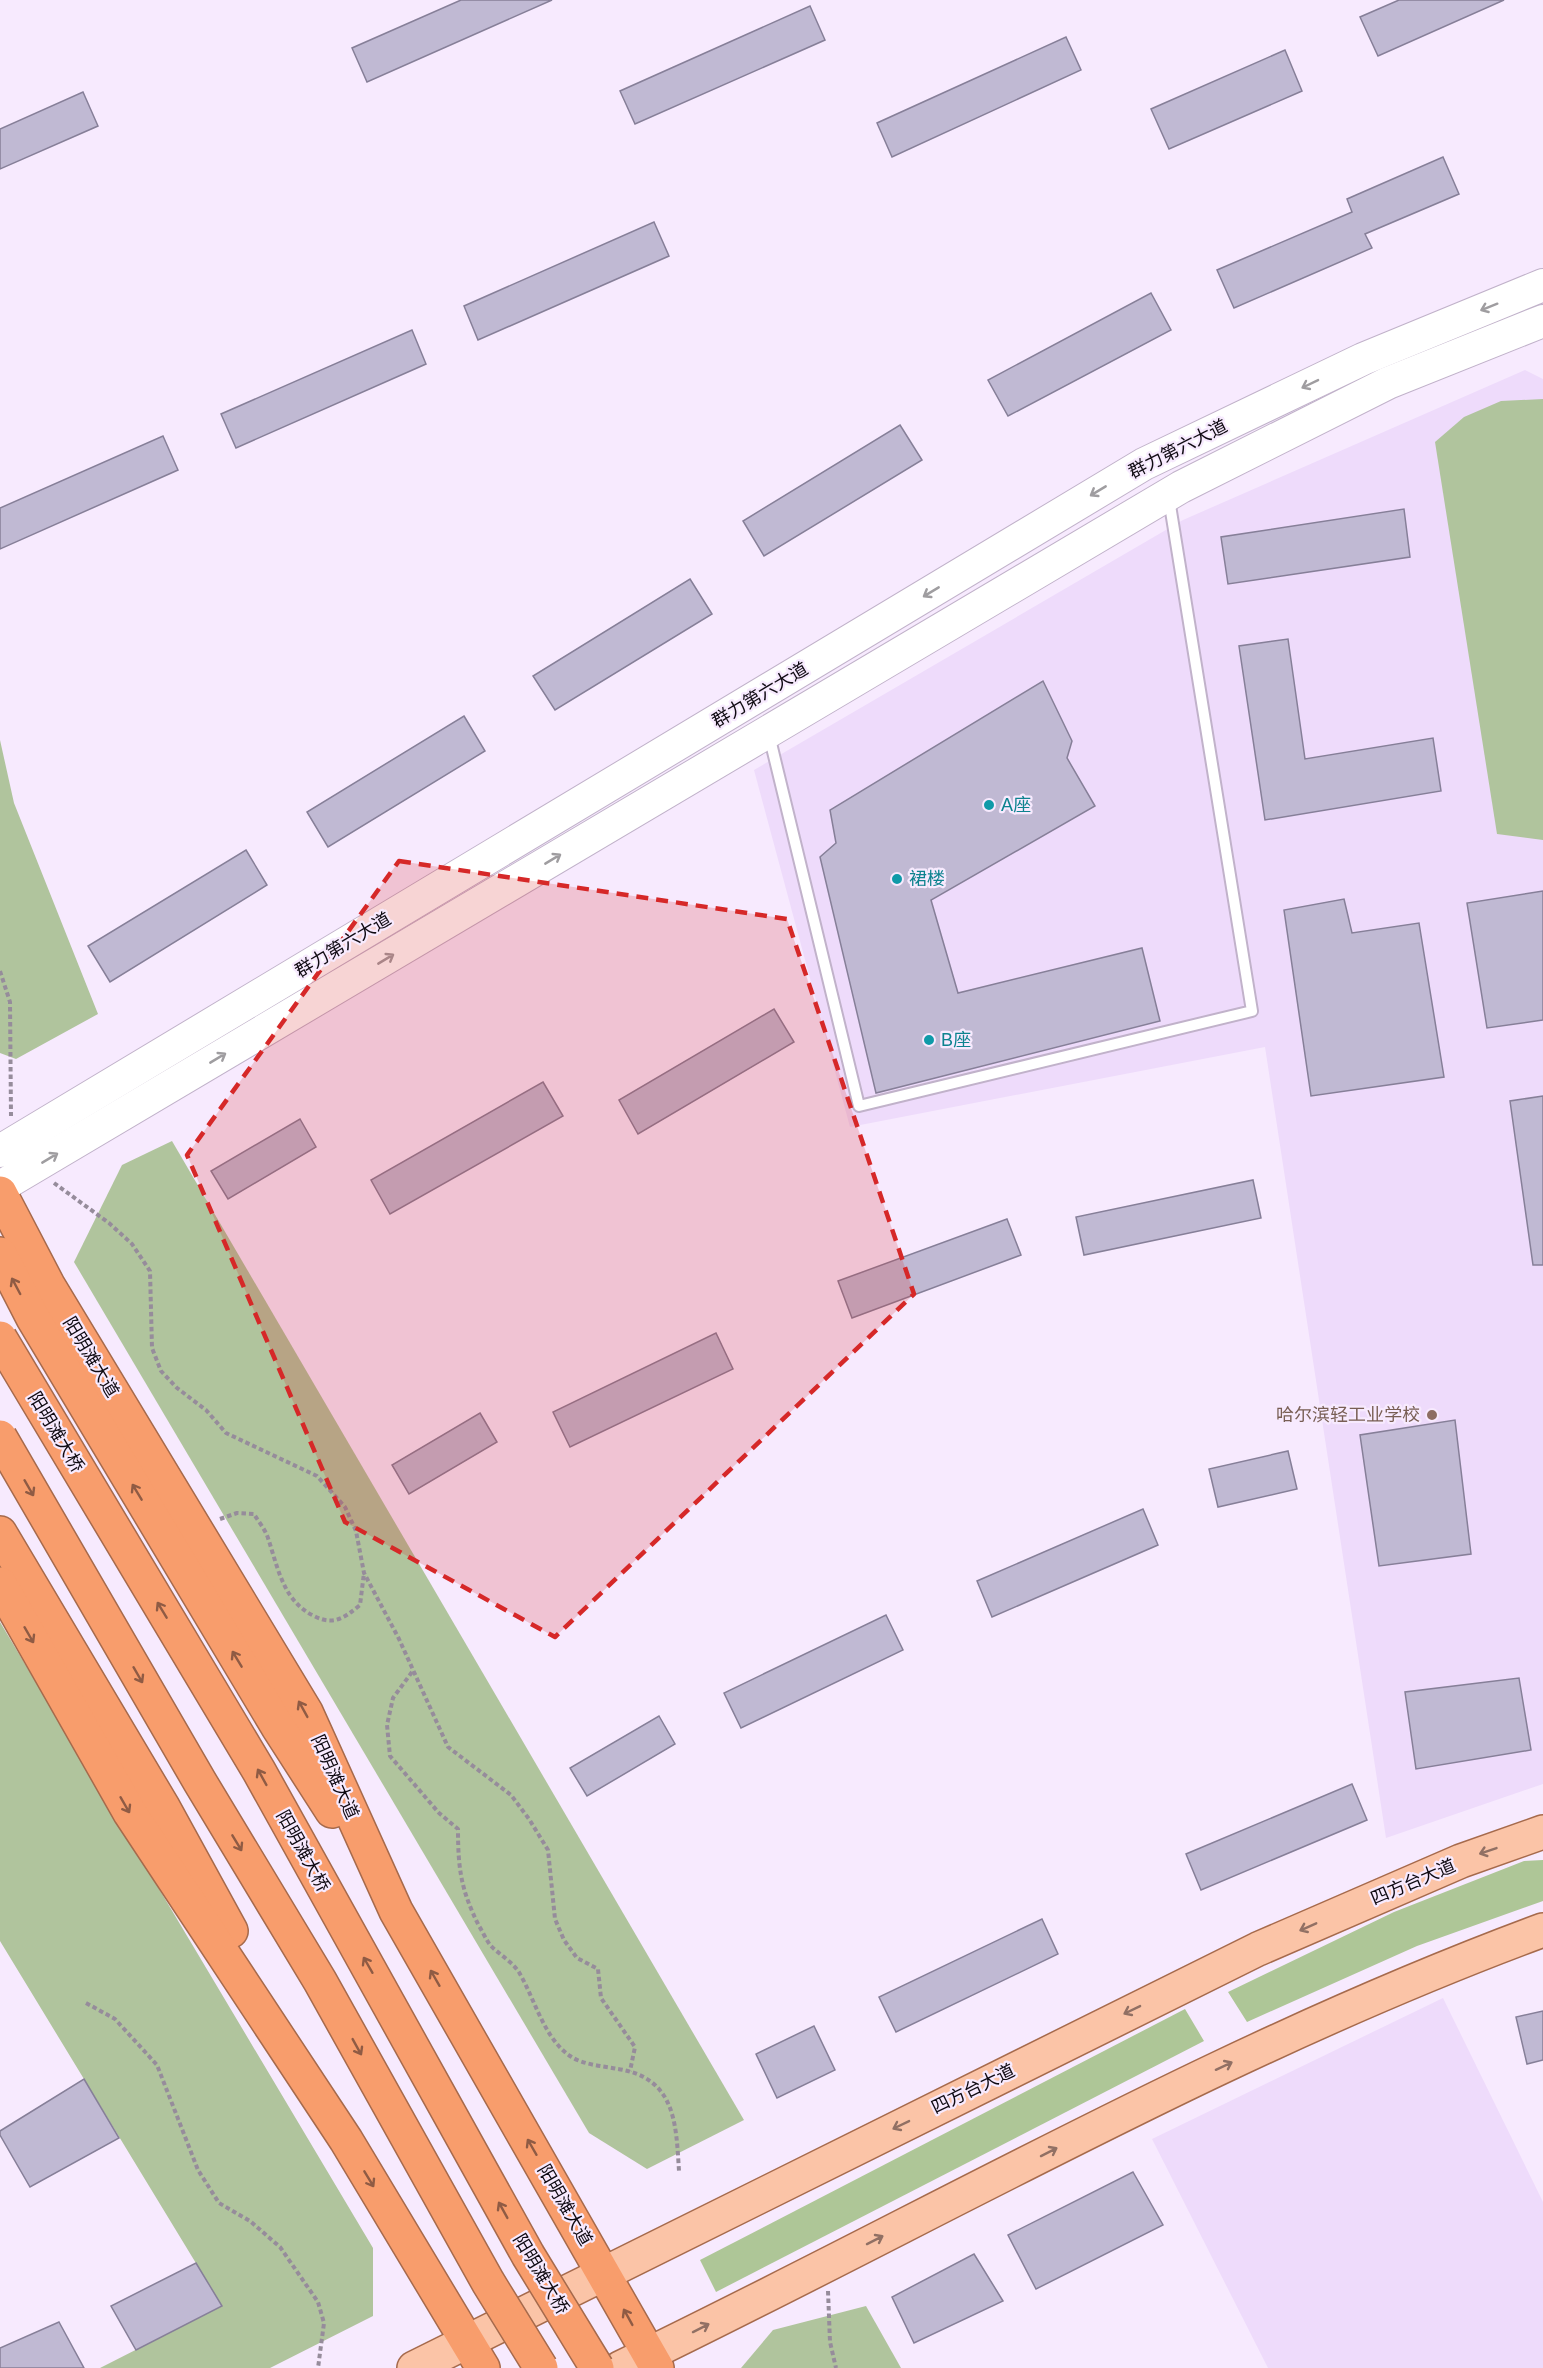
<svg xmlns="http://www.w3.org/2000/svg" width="1543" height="2368" font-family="Arial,'Noto Sans SC',sans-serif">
<rect width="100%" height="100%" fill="#f7eafe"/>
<g fill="#eedbfb">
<polygon points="1525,370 1543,379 1543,1784 1386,1838 1265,1047 850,1127 754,770 1183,520"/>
<polygon points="1443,1998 1543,2202 1543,2368 1268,2368 1152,2139"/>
</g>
<g fill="#b0c49d">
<polygon points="1543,399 1543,840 1497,834 1435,442 1464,417 1501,401"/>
<polygon points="0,740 14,803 98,1014 16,1059 0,1053"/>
<polygon points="172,1141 744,2120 647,2169 589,2133 74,1262 122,1165"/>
<polygon points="0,1622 373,2248 373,2316 270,2368 100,2368 222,2306 0,1941"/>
<polygon points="866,2306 901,2368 741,2368 773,2330"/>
</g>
<g fill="#aec697">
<polygon points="1543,1860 1543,1901 1417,1946 1247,2022 1228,1992 1394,1912 1524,1861"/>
<polygon points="1185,2009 1204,2041 716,2292 700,2260"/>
</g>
<g fill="#c0b9d3" stroke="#867f98" stroke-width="1.5">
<polygon points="461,0 552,0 367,82 352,48"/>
<polygon points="1399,0 1504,0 1378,56 1360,17"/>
<polygon points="810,6 825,40 635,124 620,91"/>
<polygon points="1066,37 1081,70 892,157 877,123"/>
<polygon points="1285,50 1302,91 1169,149 1151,109"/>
<polygon points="83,92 98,126 0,169 0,129"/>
<polygon points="1443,157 1459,194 1365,234 1372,248 1234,308 1217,270 1352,212 1347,199"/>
<polygon points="654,222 669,256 478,340 464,306"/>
<polygon points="1151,293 1171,330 1008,416 988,380"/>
<polygon points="412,330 426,364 236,448 221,414"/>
<polygon points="900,425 922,460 764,556 743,521"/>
<polygon points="163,436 178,470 0,549 0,508"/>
<polygon points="1404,509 1410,557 1228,584 1221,537"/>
<polygon points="690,579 712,614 555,710 533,676"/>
<polygon points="1288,639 1305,759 1433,738 1441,791 1265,820 1239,646"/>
<polygon points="1043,681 1072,741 1067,758 1095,806 931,900 958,993 1142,948 1160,1021 876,1093 820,857 836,843 830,810"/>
<polygon points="464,716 485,751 328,847 307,812"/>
<polygon points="246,850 267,885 110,982 88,946"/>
<polygon points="1543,891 1543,1020 1487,1028 1467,903"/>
<polygon points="1344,899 1352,933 1419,923 1444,1077 1311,1096 1284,910"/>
<polygon points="774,1009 794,1042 638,1134 619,1100"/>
<polygon points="543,1082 563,1116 390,1214 371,1180"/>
<polygon points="1543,1096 1543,1265 1533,1265 1510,1101"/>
<polygon points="300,1119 316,1147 228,1199 211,1171"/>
<polygon points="1253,1180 1261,1218 1084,1255 1076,1217"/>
<polygon points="1007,1219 1021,1255 852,1318 838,1281"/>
<polygon points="716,1333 733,1369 570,1447 553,1412"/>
<polygon points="480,1413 497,1442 409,1494 392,1465"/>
<polygon points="1455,1420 1471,1554 1379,1566 1360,1435"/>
<polygon points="1288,1451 1297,1489 1218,1507 1209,1469"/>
<polygon points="1143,1509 1158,1545 992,1617 977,1581"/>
<polygon points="886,1615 903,1650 741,1728 724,1693"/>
<polygon points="1519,1678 1531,1750 1416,1769 1405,1692"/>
<polygon points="659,1716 675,1744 587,1796 570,1768"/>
<polygon points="1352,1784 1367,1820 1201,1890 1186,1854"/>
<polygon points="1042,1919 1058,1954 896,2032 879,1997"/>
<polygon points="1543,2011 1543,2060 1527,2064 1516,2017"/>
<polygon points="814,2026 835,2070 777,2098 756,2054"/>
<polygon points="84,2079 119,2138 30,2187 0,2135 0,2131"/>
<polygon points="1133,2172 1163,2225 1036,2289 1008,2235"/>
<polygon points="974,2254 1003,2301 914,2343 892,2297"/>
<polygon points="196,2263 222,2306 136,2350 111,2306"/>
<polygon points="59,2322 84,2368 0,2368 0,2348"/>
</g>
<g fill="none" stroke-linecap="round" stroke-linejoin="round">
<g stroke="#c1b2ca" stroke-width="14">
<polyline id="lane" points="769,735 859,1106 1252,1011 1169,499"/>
</g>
<g stroke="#c1b2ca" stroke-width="34">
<g id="secondary">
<polyline points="0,1151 1144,464 1363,359 1543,285"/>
<polyline points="0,1187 1181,487 1388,383 1543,321"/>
</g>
</g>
<g stroke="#a66a4c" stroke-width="36">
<g id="primary">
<polyline points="414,2368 1258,1949 1461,1861 1543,1832"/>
<path d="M 620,2368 C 927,2220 1223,2048 1543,1930"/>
</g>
</g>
<g stroke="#a66a4c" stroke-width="36">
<g id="highway">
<polyline points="0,1193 48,1285 306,1712 396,1911 657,2368"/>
<polyline points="0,1254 33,1318 278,1727 332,1811"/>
<polyline points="0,1533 163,1807 231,1931"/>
<polyline points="0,1584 130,1813 346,2140 483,2368"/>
</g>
</g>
<g stroke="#968c9b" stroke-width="4" stroke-dasharray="4.5 3" stroke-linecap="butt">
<polyline points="0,971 10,1002 11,1116"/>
<polyline points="54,1183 109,1223 132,1244 150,1271 152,1348 161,1371 177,1388 206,1410 226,1433 317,1476 345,1507 356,1531 364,1573 399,1639 448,1747 511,1795 529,1819 548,1850 555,1919 564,1940 577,1958 598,1969 601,1998 635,2047 630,2071"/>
<path d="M 220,1519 L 237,1513 L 254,1514 C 258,1521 265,1529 268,1538 C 278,1568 283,1601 314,1616 C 334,1626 344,1618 360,1605 L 364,1573"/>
<path d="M 412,1672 L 393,1698 L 387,1725 L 390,1756 L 439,1813 L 458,1829 C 458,1869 461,1890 479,1926 C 483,1932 486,1940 491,1946 C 500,1955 514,1963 520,1974 C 535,2000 544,2038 570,2056 C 583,2065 603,2066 618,2069 C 676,2078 676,2124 679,2171"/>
<polyline points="86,2003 115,2019 157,2065 198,2170 219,2203 250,2221 280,2247 318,2302 324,2323 318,2368"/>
<polyline points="828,2291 830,2342 836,2368"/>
</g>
<use href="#lane" stroke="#fff" stroke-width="10"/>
<use href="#secondary" stroke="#fff" stroke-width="32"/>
<use href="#primary" stroke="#fbc4a7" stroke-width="33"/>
<use href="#highway" stroke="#f89d6c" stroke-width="33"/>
<g stroke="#a66a4c" stroke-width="36" stroke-linecap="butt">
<g id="highway-bridge">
<polyline points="0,1338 259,1771 528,2255 597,2368"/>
<polyline points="0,1437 200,1782 320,1981 488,2282 541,2368"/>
</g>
</g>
<use href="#highway-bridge" stroke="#f89d6c" stroke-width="33"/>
</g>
<defs><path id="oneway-shaft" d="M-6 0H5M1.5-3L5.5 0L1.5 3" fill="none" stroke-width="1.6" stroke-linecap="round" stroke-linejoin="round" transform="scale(1.5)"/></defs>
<g stroke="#9f9da0">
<use href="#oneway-shaft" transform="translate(1489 307) rotate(158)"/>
<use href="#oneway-shaft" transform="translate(1310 384) rotate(154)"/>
<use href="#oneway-shaft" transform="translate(1098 491) rotate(149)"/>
<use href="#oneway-shaft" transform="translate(931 592) rotate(149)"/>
<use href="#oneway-shaft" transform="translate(553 859) rotate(-31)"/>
<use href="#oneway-shaft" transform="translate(386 959) rotate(-31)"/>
<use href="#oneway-shaft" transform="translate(218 1058) rotate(-31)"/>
<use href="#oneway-shaft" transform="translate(50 1158) rotate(-31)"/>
</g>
<g stroke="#8f5b44">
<use href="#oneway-shaft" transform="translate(16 1286) rotate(-118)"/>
<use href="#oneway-shaft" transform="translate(29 1488) rotate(60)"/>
<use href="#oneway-shaft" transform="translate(137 1492) rotate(-121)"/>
<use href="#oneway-shaft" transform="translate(162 1610) rotate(-121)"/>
<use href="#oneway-shaft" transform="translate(29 1635) rotate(60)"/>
<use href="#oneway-shaft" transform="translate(237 1659) rotate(-121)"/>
<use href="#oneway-shaft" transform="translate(138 1675) rotate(60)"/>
<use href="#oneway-shaft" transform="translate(303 1709) rotate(-119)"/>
<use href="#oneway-shaft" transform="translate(262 1777) rotate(-119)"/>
<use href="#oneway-shaft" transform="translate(125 1805) rotate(60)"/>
<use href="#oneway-shaft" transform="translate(237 1843) rotate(59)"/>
<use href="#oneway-shaft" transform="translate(368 1965) rotate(-120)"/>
<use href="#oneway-shaft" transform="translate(435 1978) rotate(-120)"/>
<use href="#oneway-shaft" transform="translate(357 2047) rotate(61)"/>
<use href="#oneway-shaft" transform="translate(532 2147) rotate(-120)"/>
<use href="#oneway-shaft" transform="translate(369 2179) rotate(59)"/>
<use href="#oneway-shaft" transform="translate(503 2210) rotate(-119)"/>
<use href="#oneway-shaft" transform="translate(628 2317) rotate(-119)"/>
</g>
<g stroke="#917064">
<use href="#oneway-shaft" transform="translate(1488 1851) rotate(161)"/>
<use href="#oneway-shaft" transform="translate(1308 1927) rotate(156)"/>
<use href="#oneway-shaft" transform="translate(1132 2010) rotate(154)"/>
<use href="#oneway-shaft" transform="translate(1224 2066) rotate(-25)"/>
<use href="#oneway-shaft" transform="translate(901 2125) rotate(154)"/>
<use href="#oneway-shaft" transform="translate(1049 2152) rotate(-27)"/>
<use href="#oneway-shaft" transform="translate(875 2240) rotate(-27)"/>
<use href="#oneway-shaft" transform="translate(701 2328) rotate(-27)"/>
</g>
<path fill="#d62828" fill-opacity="0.2" stroke="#d62828" stroke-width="4.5" stroke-dasharray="12 8" stroke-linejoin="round" d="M 399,861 L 787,919 L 914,1294 L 555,1637 L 345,1522 L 187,1155 Z"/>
<g fill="#0f9aa8" stroke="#f7eafe" stroke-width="2">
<circle cx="989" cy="805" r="6"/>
<circle cx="897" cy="879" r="6"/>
<circle cx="929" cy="1040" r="6"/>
</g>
<circle fill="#8d6e63" stroke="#f7eafe" stroke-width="2" cx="1432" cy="1415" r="6"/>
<g text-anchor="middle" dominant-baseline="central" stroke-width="4.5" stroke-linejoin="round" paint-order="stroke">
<g font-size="18" fill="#0f0a12" stroke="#f7eafe">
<text transform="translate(1178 449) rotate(-27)">群力第六大道</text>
<text transform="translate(760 695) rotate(-31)">群力第六大道</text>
<text transform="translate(343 945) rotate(-31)">群力第六大道</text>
<text transform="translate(91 1357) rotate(59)">阳明滩大道</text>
<text transform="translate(56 1432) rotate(59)">阳明滩大桥</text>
<text transform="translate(335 1777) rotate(66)">阳明滩大道</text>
<text transform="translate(303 1851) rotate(61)">阳明滩大桥</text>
<text transform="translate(1413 1882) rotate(-23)">四方台大道</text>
<text transform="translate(973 2089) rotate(-26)">四方台大道</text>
<text transform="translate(565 2205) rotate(60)">阳明滩大道</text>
<text transform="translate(541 2274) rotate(59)">阳明滩大桥</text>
</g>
<g font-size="18" fill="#0d838f" stroke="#f7eafe" text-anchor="start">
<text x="1001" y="805">A座</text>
<text x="909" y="879">裙楼</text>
<text x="941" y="1040">B座</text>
</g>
<g font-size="18" fill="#785e54" stroke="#f7eafe" text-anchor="end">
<text x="1420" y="1415">哈尔滨轻工业学校</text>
</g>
</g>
</svg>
